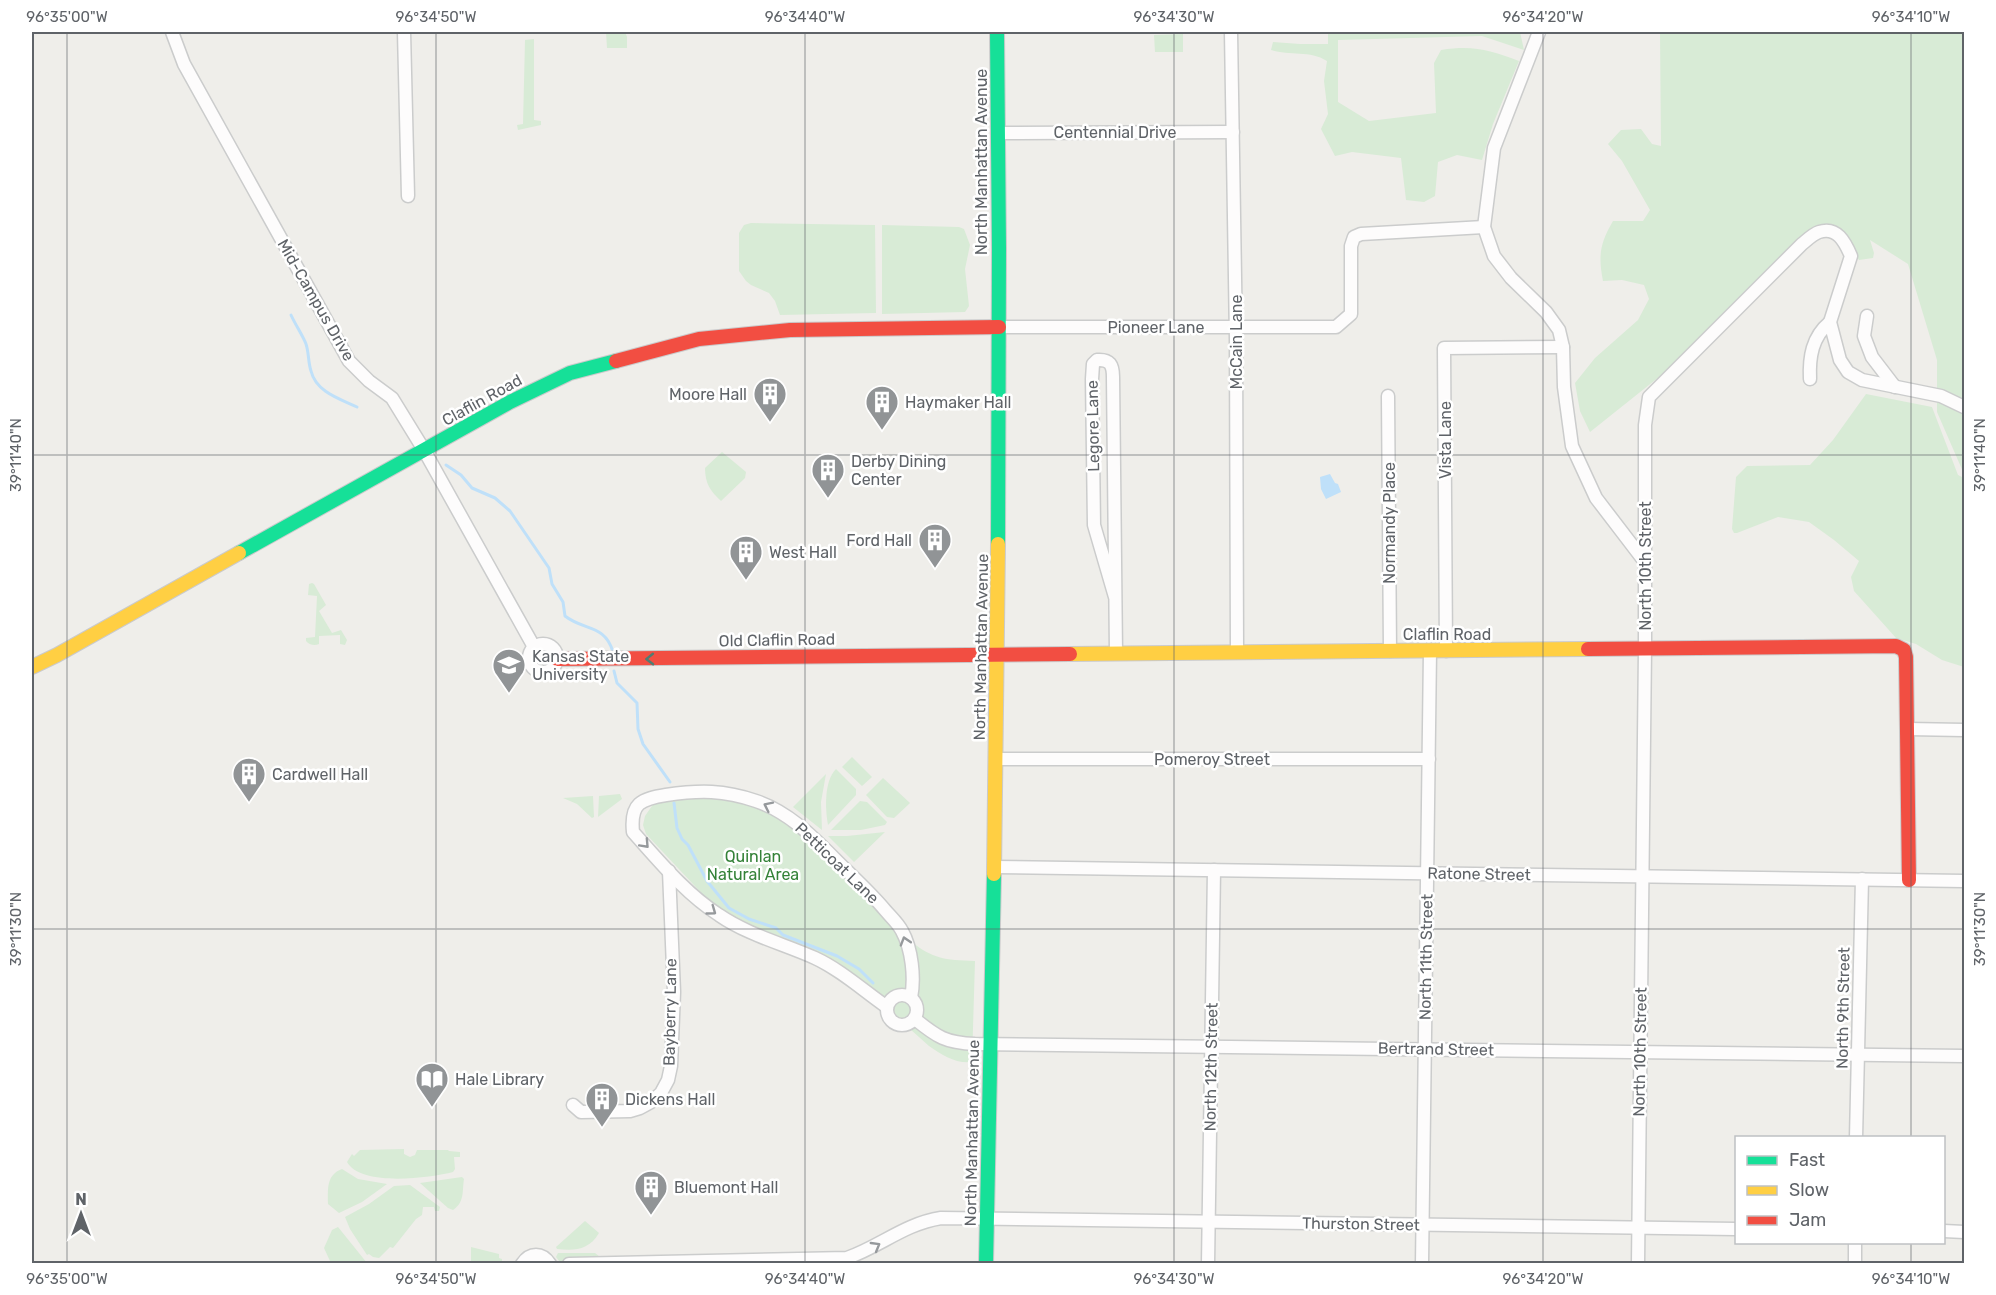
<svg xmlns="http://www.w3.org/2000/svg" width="1996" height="1295" font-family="Rubik,sans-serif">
<rect width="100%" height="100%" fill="#efeeea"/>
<g fill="#d8ebd6">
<polygon points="606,32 625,32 627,37 627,48 607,48"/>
<path d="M 1328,32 L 1520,32 L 1524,50 L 1482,36 L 1338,40 L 1338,102 L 1369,121 L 1436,113 L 1434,63 L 1441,50 C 1474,45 1489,50 1519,61 L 1493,124 L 1482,160 L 1457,155 L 1438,162 L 1435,196 L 1424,202 L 1406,200 L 1401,158 L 1352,152 L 1335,156 L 1321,129 L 1328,114 L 1324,81 L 1327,61 C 1310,50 1290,56 1271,50 L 1273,42 L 1300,44 L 1328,44 Z"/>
<path d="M 1660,32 L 1964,32 L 1964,474 L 1937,412 L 1937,360 L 1908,264 L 1870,240 L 1874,253 L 1873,258 L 1859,260 L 1840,231 L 1810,232 L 1659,377 L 1590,432 L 1580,411 L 1575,383 L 1595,358 L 1638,320 L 1649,299 L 1644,285 L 1622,280 L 1603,281 C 1598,256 1600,243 1613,221 L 1643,221 L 1650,210 L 1622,161 L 1608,144 L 1621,130 L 1641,129 L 1652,144 L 1661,146 Z"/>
<polygon points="1183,34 1183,52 1155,52 1154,35"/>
<polygon points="534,39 534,120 541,121 541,125 518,130 517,125 523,124 525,40"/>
<polygon points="751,223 875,225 876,313 780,315 775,301 769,293 751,285 746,281 739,271 739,233 744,225"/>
<polygon points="882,225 959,227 964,229 970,245 965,269 969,306 965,312 882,314"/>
<polygon points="1866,394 1932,407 1958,475 1964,478 1964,667 1942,660 1916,644 1896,638 1854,591 1851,577 1859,561 1834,540 1809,522 1778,517 1737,533 1734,533 1732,529 1736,477 1747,466 1810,465 1833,440"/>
<path d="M 722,452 L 746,472 L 745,478 L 721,501 C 710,491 705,483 705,468 Z"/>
<path d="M 312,583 L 314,584 L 326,605 L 319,611 L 332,633 L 341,630 L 347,640 L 345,645 L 340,644 L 340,635 L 319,636 L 319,644 C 315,646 309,645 306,641 L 306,638 L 315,637 L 317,596 L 308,595 L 309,584 Z"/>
<polygon points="852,757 872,777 862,786 842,767"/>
<path d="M 836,769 L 856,789 L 856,795 L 828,825 C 825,809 824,781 836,769 Z"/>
<polygon points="826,774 821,802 822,830 793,807"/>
<polygon points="883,778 910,803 894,818 887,817 866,795"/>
<polygon points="620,794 622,799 598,817 599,796"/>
<path d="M 701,795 L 747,802 L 773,814 L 802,834 L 909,940 C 933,959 944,960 975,961 L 972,1062 C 956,1064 942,1055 929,1046 L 844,970 L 726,913 L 707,899 L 646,834 L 643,825 L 645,816 L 654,803 Z"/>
<polygon points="593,796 594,817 592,818 577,804 563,798"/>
<polygon points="860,801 867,802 887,822 885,825 861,830 831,830"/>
<polygon points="885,832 854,862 828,836 847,836"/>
<path d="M 404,1149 L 404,1154 L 410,1157 L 415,1155 L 417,1150 L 448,1150 L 449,1151 L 460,1152 L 460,1157 L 454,1157 L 455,1169 L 453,1172 C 429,1178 361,1187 347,1162 L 352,1154 L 354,1156 L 360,1150 Z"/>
<path d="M 342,1169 L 358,1179 L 387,1184 L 362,1202 L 339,1213 L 328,1204 C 328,1189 326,1175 342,1169 Z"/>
<path d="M 462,1177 L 464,1179 C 462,1191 465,1202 453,1210 L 448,1208 L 420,1183 Z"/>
<polygon points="410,1185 440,1207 439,1211 435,1211 434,1207 423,1207 422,1215 416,1219 393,1248 390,1247 379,1258 373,1257 369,1254 367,1255 350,1229 345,1217 369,1204 394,1186"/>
<path d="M 585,1221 L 599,1233 C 589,1250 575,1251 557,1249 L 556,1247 Z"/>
<polygon points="338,1227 367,1263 334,1263 330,1261 324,1248 332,1230"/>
<polygon points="471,1247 499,1254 499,1258 502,1259 502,1263 471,1263"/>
<polygon points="558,1253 595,1253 600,1257 572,1259 560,1262 556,1257"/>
</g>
<polygon fill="#bfe0f9" points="1330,474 1335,483 1338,484 1341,492 1326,499 1321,489 1320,477"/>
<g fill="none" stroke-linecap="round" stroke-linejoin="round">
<g stroke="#bfe0f9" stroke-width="3">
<path d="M 291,315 C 295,324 303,336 306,344 C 309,353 308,362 311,371 C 316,392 340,399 357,407"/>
<path d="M 446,465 L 461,475 L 472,488 L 495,498 L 510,511 L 549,568 L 552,584 L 563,602 L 565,616 C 584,631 605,624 613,652"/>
<polyline points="614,671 617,683 637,703 638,729 643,744 670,782"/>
<polyline points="674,803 677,828 682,839 688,845 707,881 729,908 749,919 776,928 783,935 837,956 859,969 873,983"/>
</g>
<g stroke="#cbcccc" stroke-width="15">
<g id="street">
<polyline points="172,32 184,64 349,361 369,381 392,398 424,450 534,647"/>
<polyline points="404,32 408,196"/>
<polyline points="1231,32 1236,339 1237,652"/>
<polyline points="1539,32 1494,148 1484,227 1494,256 1511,278 1546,312 1559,330 1563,347 1564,387 1572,446 1596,498 1645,562"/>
<polyline points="998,133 1233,132"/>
<polyline points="1867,316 1864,336 1872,357 1895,387"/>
<polyline points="999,327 1336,327 1351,314 1351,246 1354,237 1361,234 1484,227"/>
<path d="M 1810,379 C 1809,357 1812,337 1830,322"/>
<polyline points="1388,396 1390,651"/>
<path d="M 1115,597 L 1094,525 L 1092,379 L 1093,364 L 1097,360 C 1110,359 1113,365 1113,377 L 1116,653"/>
<circle cx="543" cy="658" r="14"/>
<polyline points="1446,651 1444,348 1563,347"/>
<polyline points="1908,729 1964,730"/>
<polyline points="996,759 1429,759"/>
<polyline points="994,867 1964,881"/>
<circle cx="902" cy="1010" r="15"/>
<path d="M 887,1007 C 864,991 841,970 815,958 C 784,944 748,935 719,915 C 686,894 659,861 633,832 C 630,803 641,799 666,795 C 700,790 724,790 756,801 C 789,812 813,837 837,861 C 853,877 870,892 885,910 C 890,916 898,923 902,931 C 912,949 915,978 911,998"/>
<path d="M 915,1019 C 937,1037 946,1043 975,1044 L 1964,1056"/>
<polyline points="573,1105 581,1112 630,1111 640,1108 651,1102 661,1093 668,1080 671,1066 674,992 669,871"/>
<polyline points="1856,1138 1862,879"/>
<polyline points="1944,1231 1964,1232"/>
<path d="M 522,1264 C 530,1252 542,1252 550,1264"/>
<path d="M 569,1264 L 847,1258 C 881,1246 904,1224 941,1218 L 1736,1229"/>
<polyline points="1208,1264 1214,870"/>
<polyline points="1422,1264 1430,651"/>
<path d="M 1638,1264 L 1645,649 L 1645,425 L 1649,397 L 1802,244 C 1807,240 1813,234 1819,232 C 1837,226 1845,242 1851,256 L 1830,322 L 1840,360 L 1848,372 L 1862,380 L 1941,396 L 1964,407"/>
<polyline points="1855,1264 1855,1242"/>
</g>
</g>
<g stroke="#cacacb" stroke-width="16">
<g id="fast">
<polyline points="997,32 999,249 998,544"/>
<polyline points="239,553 510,402 570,373 616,361"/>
<polyline points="986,1264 994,874"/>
</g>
</g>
<g stroke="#cacacb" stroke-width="16">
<g id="slow">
<polyline points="1070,654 1588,649"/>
<polyline points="32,667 57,655 239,553"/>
<polyline points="994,874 998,544"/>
</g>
</g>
<g stroke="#cacacb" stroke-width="16">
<g id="jam">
<polyline points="616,361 699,339 790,330 999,327"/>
<polyline points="1588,649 1896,646 1904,650 1906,657 1909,880"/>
<polyline points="557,659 1070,654"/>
</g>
</g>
<use href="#street" stroke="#fdfcfc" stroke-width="12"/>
<use href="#fast" stroke="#16e098" stroke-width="14"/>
<use href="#slow" stroke="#ffcf43" stroke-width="14"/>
<use href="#jam" stroke="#f24e42" stroke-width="14"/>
</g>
<defs><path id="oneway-chevron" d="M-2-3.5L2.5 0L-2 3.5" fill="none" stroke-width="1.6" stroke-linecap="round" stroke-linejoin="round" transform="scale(1.5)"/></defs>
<use stroke="#507c72" href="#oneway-chevron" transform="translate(650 659) rotate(179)"/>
<g stroke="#96999c">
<use href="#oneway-chevron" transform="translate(768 806) rotate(-154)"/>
<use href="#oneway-chevron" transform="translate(645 844) rotate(47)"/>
<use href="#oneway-chevron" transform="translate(712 911) rotate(36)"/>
<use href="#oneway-chevron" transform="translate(905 941) rotate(-107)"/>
<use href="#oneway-chevron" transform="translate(876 1246) rotate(-30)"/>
</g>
<path fill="none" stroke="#5f6368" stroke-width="1.5" stroke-opacity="0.45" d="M 67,32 L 67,1264M 436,32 L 436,1264M 805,32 L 805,1264M 1174,32 L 1174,1264M 1543,32 L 1543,1264M 1911,32 L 1911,1138M 32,455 L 1964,455M 32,929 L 1964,929M 1911,1242 L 1911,1264"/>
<defs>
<g id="building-pin" transform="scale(1.725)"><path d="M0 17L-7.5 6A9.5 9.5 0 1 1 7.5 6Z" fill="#919496" stroke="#fff"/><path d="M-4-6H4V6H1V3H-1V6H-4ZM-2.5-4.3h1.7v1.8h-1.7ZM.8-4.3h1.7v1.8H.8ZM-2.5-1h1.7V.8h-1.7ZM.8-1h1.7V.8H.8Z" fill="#fff"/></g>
<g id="university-pin" transform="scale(1.725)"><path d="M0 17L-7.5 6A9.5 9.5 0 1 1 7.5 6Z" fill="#919496" stroke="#fff"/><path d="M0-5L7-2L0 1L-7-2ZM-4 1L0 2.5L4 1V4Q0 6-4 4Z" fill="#fff"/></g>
<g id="library-pin" transform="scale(1.725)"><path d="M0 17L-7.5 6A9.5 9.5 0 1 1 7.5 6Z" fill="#919496" stroke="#fff"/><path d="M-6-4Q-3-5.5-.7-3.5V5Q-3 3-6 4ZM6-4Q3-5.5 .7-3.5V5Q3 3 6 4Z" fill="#fff"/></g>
</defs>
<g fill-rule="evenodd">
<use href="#building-pin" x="770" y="394"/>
<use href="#building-pin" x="882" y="402"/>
<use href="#building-pin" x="828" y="470"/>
<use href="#building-pin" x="935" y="540"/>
<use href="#building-pin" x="746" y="552"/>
<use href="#university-pin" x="509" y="665"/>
<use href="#building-pin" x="249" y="774"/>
<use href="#library-pin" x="432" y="1079"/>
<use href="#building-pin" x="602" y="1099"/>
<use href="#building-pin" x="651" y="1187"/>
</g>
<g text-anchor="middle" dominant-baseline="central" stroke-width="5" stroke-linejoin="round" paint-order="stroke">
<g font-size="16" fill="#5f6368" stroke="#fff">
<text x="1115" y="132">Centennial Drive</text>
<text transform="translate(981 162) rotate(-90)">North Manhattan Avenue</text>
<text transform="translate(316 300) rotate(60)">Mid-Campus Drive</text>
<text x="1156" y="327">Pioneer Lane</text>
<text transform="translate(1236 342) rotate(-90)">McCain Lane</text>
<text transform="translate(482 400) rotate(-29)">Claflin Road</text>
<text transform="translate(1093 426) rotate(-91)">Legore Lane</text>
<text transform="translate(1445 440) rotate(-90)">Vista Lane</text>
<text transform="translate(1389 523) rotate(-90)">Normandy Place</text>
<text transform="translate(1645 566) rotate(-90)">North 10th Street</text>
<text x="1447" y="634">Claflin Road</text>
<text transform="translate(777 640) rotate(-1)">Old Claflin Road</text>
<text transform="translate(981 647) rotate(-89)">North Manhattan Avenue</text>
<text x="1212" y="759">Pomeroy Street</text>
<text transform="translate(837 863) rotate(44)">Petticoat Lane</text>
<text transform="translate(1479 874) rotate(1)">Ratone Street</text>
<text transform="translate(1426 957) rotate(-89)">North 11th Street</text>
<text transform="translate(1843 1008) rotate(-89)">North 9th Street</text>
<text transform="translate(670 1012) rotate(-89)">Bayberry Lane</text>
<text transform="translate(1436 1049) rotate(1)">Bertrand Street</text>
<text transform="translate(1640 1052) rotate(-89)">North 10th Street</text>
<text transform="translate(1211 1067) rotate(-89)">North 12th Street</text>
<text transform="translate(972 1133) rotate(-89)">North Manhattan Avenue</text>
<text transform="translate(1361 1224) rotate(1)">Thurston Street</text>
</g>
<g font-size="16" fill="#5f6368" stroke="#fff" text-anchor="start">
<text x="747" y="394" text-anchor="end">Moore Hall</text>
<text x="905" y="402">Haymaker Hall</text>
<text x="851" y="461">Derby Dining<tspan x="851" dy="18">Center</tspan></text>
<text x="912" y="540" text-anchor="end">Ford Hall</text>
<text x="769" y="552">West Hall</text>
<text x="532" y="656">Kansas State<tspan x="532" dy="18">University</tspan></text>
<text x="272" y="774">Cardwell Hall</text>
<text x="455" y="1079">Hale Library</text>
<text x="625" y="1099">Dickens Hall</text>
<text x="674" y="1187">Bluemont Hall</text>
</g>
<g font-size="16" fill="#348238" stroke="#fff">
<text x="753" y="856">Quinlan<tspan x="753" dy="18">Natural Area</tspan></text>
</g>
</g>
<rect width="1996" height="1295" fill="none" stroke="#ffffff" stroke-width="66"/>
<rect x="1735" y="1136" width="210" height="108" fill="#ffffff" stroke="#bfc1c3" stroke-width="1.5"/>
<rect x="1747" y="1156" width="30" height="9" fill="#16e098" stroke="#bfc1c3" stroke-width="1.5"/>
<text x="1789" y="1166" font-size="18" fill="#5f6368">Fast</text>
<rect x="1747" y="1186" width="30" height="9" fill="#ffcf43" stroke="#bfc1c3" stroke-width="1.5"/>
<text x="1789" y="1196" font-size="18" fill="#5f6368">Slow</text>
<rect x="1747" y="1216" width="30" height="9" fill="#f24e42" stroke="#bfc1c3" stroke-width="1.5"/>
<text x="1789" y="1226" font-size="18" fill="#5f6368">Jam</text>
<g transform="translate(81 1214)" stroke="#ffffff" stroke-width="4.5" paint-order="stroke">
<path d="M0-4.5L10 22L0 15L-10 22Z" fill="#5f6368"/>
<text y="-9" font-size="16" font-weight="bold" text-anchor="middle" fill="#5f6368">N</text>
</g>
<rect x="33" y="33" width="1930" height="1229" fill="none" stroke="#5f6368" stroke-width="2"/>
<g font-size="15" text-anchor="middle" fill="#5f6368">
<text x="67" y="22">96°35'00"W</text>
<text x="436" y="22">96°34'50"W</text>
<text x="805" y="22">96°34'40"W</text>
<text x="1174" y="22">96°34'30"W</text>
<text x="1543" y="22">96°34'20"W</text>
<text x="1911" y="22">96°34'10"W</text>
<text transform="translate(16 455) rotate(-90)" y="5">39°11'40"N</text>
<text transform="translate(1980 455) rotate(-90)" y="5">39°11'40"N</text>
<text transform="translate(16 929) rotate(-90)" y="5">39°11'30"N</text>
<text transform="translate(1980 929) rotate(-90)" y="5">39°11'30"N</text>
<text x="67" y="1284">96°35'00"W</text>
<text x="436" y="1284">96°34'50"W</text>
<text x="805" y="1284">96°34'40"W</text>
<text x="1174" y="1284">96°34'30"W</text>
<text x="1543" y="1284">96°34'20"W</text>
<text x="1911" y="1284">96°34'10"W</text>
</g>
</svg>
